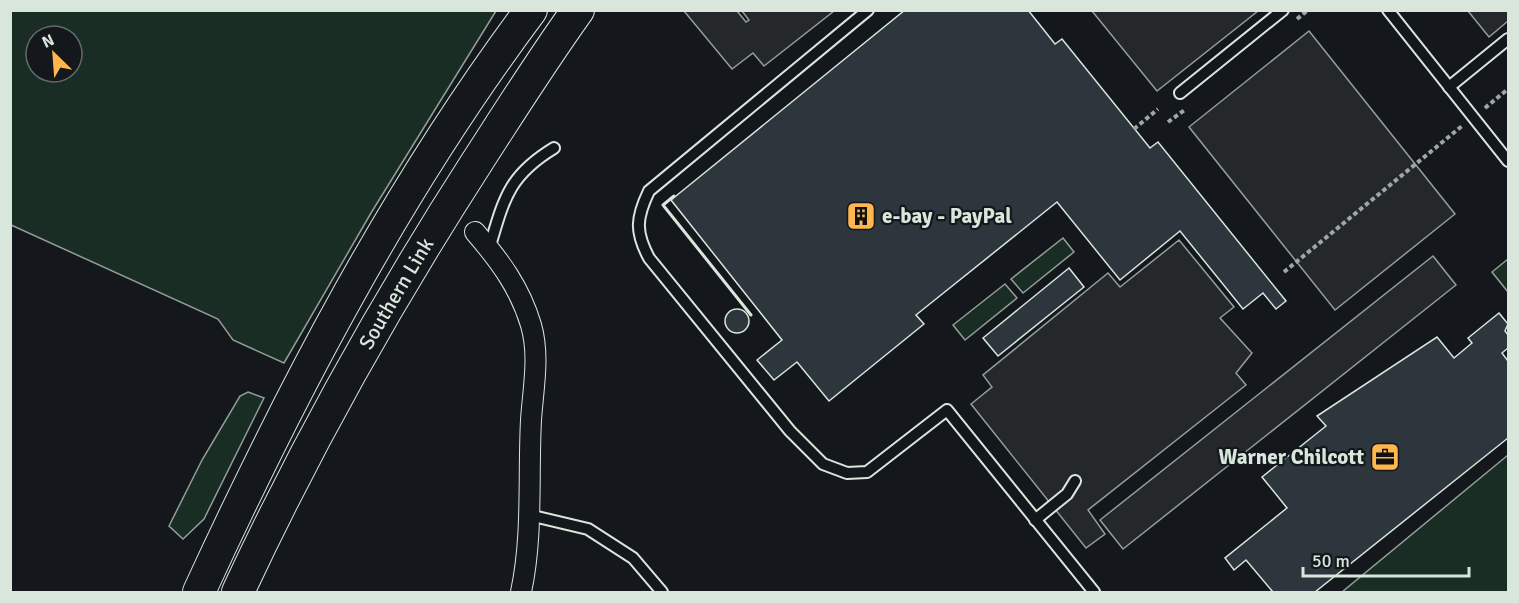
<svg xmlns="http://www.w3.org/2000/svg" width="1519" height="603" font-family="Signika,sans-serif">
<rect width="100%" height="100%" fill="#14181c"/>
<g fill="#1a2d24" stroke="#939e99" stroke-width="1.5" fill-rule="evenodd">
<path d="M 11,10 L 496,10 L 496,11 L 371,213 L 284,363 L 233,340 L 218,319 L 11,225 ZM 36,36 L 72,36 L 72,72 L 36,72 Z"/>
<polygon points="1063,238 1074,252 1023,293 1011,279"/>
<polygon points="1508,259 1508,292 1492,272"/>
<polygon points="1005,284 1017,298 965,340 953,325"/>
<polygon points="248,392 264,398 204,519 183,539 169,526 202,460 240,396"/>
<polygon points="1508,455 1508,592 1342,592"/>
</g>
<g fill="#24282b" stroke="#939e99" stroke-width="1.5">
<polygon points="684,11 737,11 746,22 749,20 742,11 834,11 764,66 753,53 732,69"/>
<polygon points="1092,11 1258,11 1157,91"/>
<polygon points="1468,11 1508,11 1508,21 1489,37"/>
<polygon points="1309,31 1455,214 1335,310 1189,127"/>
<polygon points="1179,240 1234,307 1220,318 1252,353 1236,373 1246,385 1088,510 1105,534 1086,548 971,404 992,387 983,375 1108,273 1120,287"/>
<polygon points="1433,256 1456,285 1123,549 1100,520"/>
</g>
<g fill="#2c363c" stroke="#d8e6dc" stroke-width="1.5">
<polygon points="905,10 1028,10 1055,44 1062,39 1150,148 1158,142 1286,301 1276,309 1263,293 1243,309 1180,231 1120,280 1057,202 916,315 924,324 829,401 797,362 774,380 757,360 782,340 671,200"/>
<polygon points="1069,268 1084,287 998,356 983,338"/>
<circle cx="737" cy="321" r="12"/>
<polygon points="1499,313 1508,324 1505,331 1508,335 1508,348 1502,353 1508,361 1508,438 1315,592 1273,592 1246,560 1234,570 1225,558 1287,508 1262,477 1326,426 1317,416 1437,337 1454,358 1472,343 1468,338"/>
</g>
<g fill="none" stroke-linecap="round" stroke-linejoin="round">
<g stroke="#d8e6dc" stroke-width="14">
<g id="lane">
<path d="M 868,10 L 649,191 C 636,218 635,232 649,258 L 790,431 L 823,464 L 847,473 L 867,472 L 947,410 L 1094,592"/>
<polyline points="1388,10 1508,161"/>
<polyline points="1449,87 1508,39"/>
<polyline points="1180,93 1283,10"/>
<path d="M 489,249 C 504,199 508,176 554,148"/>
<polyline points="529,515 588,529 633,558 662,592"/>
<polyline points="1035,520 1067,494 1075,481"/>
</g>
</g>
<g stroke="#d8e6dc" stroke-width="22">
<path id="street" d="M 475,232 C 500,261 520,288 531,325 C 540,356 533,389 531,420 C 528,478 533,536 521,592"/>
</g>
<g stroke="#d8e6dc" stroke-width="34">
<g id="primary">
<path d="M 199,592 C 292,390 397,189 531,10"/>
<path id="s1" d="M 238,592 C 307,444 388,300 477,162 C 510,111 542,60 578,10"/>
</g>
</g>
<g stroke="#9da8a2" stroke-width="4" stroke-dasharray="4.5 3" stroke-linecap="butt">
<polyline points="1297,19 1308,10"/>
<polyline points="1485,108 1508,89"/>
<polyline points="1168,122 1186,109"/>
<polyline points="1134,129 1158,109"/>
<polyline points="1284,272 1462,126"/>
</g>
<use href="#lane" stroke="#14181c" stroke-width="10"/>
<use href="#street" stroke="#14181c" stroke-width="20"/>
<use href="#primary" stroke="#14181c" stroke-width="32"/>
<polyline stroke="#d8e6dc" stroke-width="3" points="674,196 663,205 751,315"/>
</g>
<defs>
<g id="building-square" transform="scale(1.5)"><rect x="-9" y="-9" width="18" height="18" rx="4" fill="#ffb74d" stroke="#14181c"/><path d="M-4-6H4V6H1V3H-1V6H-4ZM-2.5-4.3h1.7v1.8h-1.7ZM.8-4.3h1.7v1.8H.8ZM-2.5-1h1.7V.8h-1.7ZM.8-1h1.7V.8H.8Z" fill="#111"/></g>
<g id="office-square" transform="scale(1.5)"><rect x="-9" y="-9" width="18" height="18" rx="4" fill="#ffb74d" stroke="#14181c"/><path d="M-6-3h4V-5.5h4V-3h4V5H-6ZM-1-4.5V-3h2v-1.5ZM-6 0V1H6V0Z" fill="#111"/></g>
</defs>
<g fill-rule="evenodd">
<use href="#building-square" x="861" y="216"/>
<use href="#office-square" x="1385" y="457"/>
</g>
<g text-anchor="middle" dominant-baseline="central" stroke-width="4.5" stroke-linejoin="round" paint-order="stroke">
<g font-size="21" font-weight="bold" fill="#d8e6dc" stroke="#14181c" text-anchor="start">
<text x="882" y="216">e-bay - PayPal</text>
<text x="1364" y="457" text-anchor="end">Warner Chilcott</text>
</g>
<g font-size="21" fill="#d8e6dc" stroke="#14181c">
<text stroke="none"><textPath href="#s1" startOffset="338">Southern Link</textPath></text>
</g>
</g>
<rect width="1519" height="603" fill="none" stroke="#d8e6dc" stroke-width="24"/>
<g transform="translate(54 54) rotate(335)"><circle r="28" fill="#14181c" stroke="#626a69" stroke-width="1.5"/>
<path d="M0-4.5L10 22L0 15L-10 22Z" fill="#ffb74d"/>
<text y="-9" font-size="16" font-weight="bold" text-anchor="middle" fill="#d8e6dc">N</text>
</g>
<path d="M1303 567v9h166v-9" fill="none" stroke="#d8e6dc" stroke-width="3"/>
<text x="1312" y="567" font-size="18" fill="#d8e6dc" stroke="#14181c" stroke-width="4.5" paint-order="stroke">50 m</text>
</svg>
